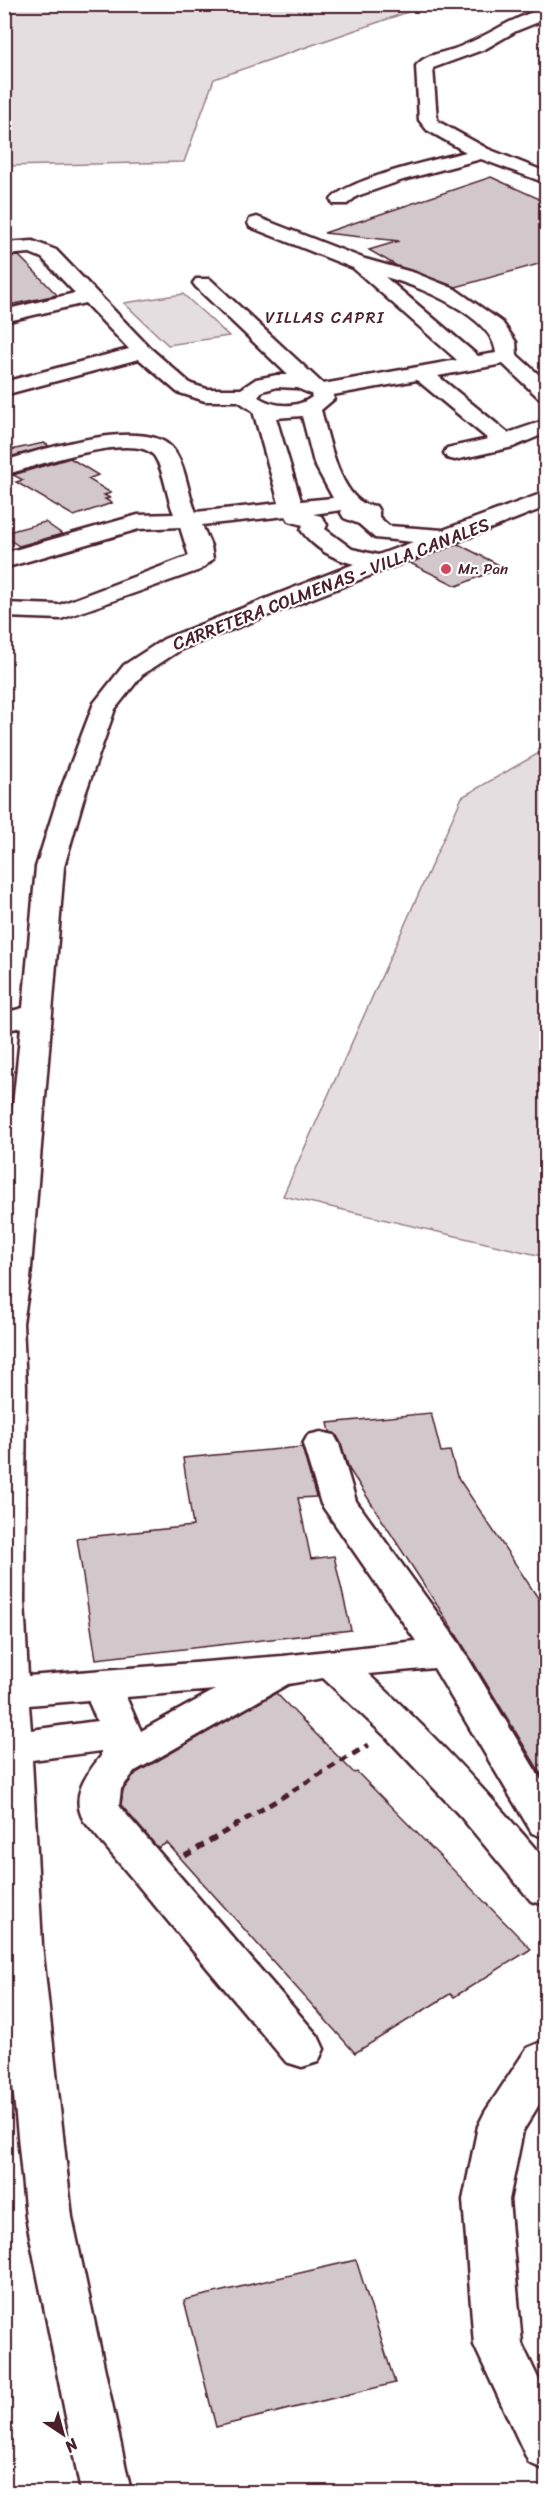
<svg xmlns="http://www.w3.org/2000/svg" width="551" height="2497" font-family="Sriracha,sans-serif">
<rect width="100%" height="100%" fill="#fff"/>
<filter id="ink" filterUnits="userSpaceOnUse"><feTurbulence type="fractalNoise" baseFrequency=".0167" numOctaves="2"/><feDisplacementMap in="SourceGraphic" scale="12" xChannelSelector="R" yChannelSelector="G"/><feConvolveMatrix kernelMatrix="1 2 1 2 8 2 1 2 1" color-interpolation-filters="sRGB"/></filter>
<g filter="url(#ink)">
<g fill="#e5dee0" stroke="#987e86" stroke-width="1.5">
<polygon points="4,5 5,4 428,5 214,79 184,162 5,166"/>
<polygon points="183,294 229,336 168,345 124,303"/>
<polygon points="546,749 546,1257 283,1196 462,797"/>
</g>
<g fill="#d2c7cb" stroke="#4a1f2b" stroke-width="1.5">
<polygon points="491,177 546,202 546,262 456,287 397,266 369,250 399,241 324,233"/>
<polygon points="19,256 35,272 57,295 4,306 4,257"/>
<polygon points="44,443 49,446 13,456 6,451"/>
<polygon points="70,458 98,475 88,479 111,493 104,495 110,498 105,499 112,503 74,516 16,482 23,480 13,475"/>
<polygon points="45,522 62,534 19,546 4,536 4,533"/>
<polygon points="458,544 503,567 457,586 410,563"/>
<polygon points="431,1413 441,1452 450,1451 457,1476 546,1610 546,1782 461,1642 349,1469 341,1443 336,1434 330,1432 328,1423"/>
<polygon points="302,1447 316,1497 298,1498 311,1559 334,1556 351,1630 96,1659 77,1538 193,1526 183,1458"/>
<polygon points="276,1693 354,1773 357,1772 531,1949 454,1997 450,1994 355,2053 167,1843 158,1848 121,1805 123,1790 136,1773"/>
<polygon points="356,2260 395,2383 216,2427 184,2300"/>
</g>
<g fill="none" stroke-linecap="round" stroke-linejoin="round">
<g stroke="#4a1f2b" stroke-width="5">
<g id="minor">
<path d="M 546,8 L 546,19 L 516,31 L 485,49 L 433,68 L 437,119 L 439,122 L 488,149 L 546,172 L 546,183 L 481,159 L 403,180 L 357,196 L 347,204 L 333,204 L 331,200 C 346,179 438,159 466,152 L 427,130 L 419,120 L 416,66 C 424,55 442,53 454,49 C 486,38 513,16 546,8 Z"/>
<path d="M 257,217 L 365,259 L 415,273 L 455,289 L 502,322 L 516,342 L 517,355 L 546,381 L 546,398 L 538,397 L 503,364 L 438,376 L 508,433 L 546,420 L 546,433 L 513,447 L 455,460 L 447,458 L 444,453 L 447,448 L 488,439 L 417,380 L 333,395 L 334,399 L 321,410 C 328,435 338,489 363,503 C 366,505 372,505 376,506 L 379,511 L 379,517 L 389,526 L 443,530 L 546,492 L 546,507 L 182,649 L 142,675 L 115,709 L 84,797 L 64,867 L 30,1280 L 23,1323 L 26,1387 L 24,1601 L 28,1676 L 283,1656 L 416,1641 L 321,1504 L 303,1444 L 308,1435 L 321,1432 L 334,1435 L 339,1444 L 356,1501 L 459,1643 L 546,1788 L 546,1838 L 532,1833 L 434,1668 L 368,1674 C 432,1732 490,1795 546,1861 L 546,1905 L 531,1901 L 461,1817 L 386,1737 L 323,1678 L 288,1684 L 135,1771 L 121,1789 L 119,1806 L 318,2036 L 324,2049 L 318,2062 L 302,2067 L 286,2062 L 84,1821 C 70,1797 85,1776 101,1756 L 101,1751 L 32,1760 L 42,1945 L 72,2217 L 131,2492 L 81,2492 L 26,2217 L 4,1995 L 4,1195 L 21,1027 L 4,1031 L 4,1013 L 23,1008 L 36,867 L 58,797 L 94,703 L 124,665 L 164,639 L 354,564 C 333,559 314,548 301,530 L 303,525 L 289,521 L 286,516 L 202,525 L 211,546 L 213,559 L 200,570 L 61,619 L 4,617 L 4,603 L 59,605 L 189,556 L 180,527 L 139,529 L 4,568 L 4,553 L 138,515 L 174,514 C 166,496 165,473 155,457 C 137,429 31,468 4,475 L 4,461 C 40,450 142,417 171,447 C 186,463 187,492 196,512 L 279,503 L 253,411 L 238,401 L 205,401 L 177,392 L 139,359 L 4,395 L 4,382 L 129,349 L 85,303 L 4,322 L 4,310 L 75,293 L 42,258 L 30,253 L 4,255 L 4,243 L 33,241 L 56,250 L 150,348 L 191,384 L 207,389 L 241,389 L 256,379 L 277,375 L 288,375 L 196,287 L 193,283 L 196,279 L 210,279 L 323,384 L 457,360 L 353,268 L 250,227 L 248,223 L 250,219 ZM 385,277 C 416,285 494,316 496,353 L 478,356 ZM 277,387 L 297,388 L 311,394 L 312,397 C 296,409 274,407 258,397 L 263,391 ZM 302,416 L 314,463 L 333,498 L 301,501 L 276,418 ZM 342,510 L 341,513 L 344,518 L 359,524 L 375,538 L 413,542 L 378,555 L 352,549 L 325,529 L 327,525 L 321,516 L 313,514 ZM 215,1690 L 141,1731 L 126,1697 ZM 88,1700 L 97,1721 L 31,1730 L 29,1705 Z"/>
<polygon points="546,2040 546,2093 523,2131 509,2200 522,2344 546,2395 546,2470 529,2463 474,2345 463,2200 478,2126 485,2112 527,2048"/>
</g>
</g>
<polyline stroke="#4a1f2b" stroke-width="4" stroke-dasharray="7 4.5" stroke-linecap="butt" points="366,1747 369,1745"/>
<polyline stroke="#4a1f2b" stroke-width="5" stroke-dasharray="8 6" stroke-linecap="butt" points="185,1856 368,1745"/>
<use href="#minor" fill="#fff" fill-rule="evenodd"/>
</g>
</g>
<circle fill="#d1495b" stroke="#fff" stroke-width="2" cx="446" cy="569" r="6"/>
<g text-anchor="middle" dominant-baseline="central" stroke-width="4.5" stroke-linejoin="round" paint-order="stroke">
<g font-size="15" fill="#4a1f2b" stroke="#fff" text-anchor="start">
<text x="458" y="569">Mr. Pan</text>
</g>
<g font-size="16" letter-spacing="1.5" fill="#4a1f2b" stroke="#fff">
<text x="325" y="317">VILLAS CAPRI</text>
</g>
<g font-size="18" fill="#4a1f2b" stroke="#fff">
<text transform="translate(331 584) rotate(-21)">CARRETERA COLMENAS - VILLA CANALES</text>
</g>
</g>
<rect width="551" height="2497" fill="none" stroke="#fff" stroke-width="24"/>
<rect x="12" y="12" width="527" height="2473" fill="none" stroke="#4a1f2b" stroke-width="2" filter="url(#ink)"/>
<g transform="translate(63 2434) rotate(144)" stroke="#ffffff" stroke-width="4.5" paint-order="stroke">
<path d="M0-4.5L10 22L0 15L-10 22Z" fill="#4a1f2b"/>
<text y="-9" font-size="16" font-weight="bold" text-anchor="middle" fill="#4a1f2b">N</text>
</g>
</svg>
